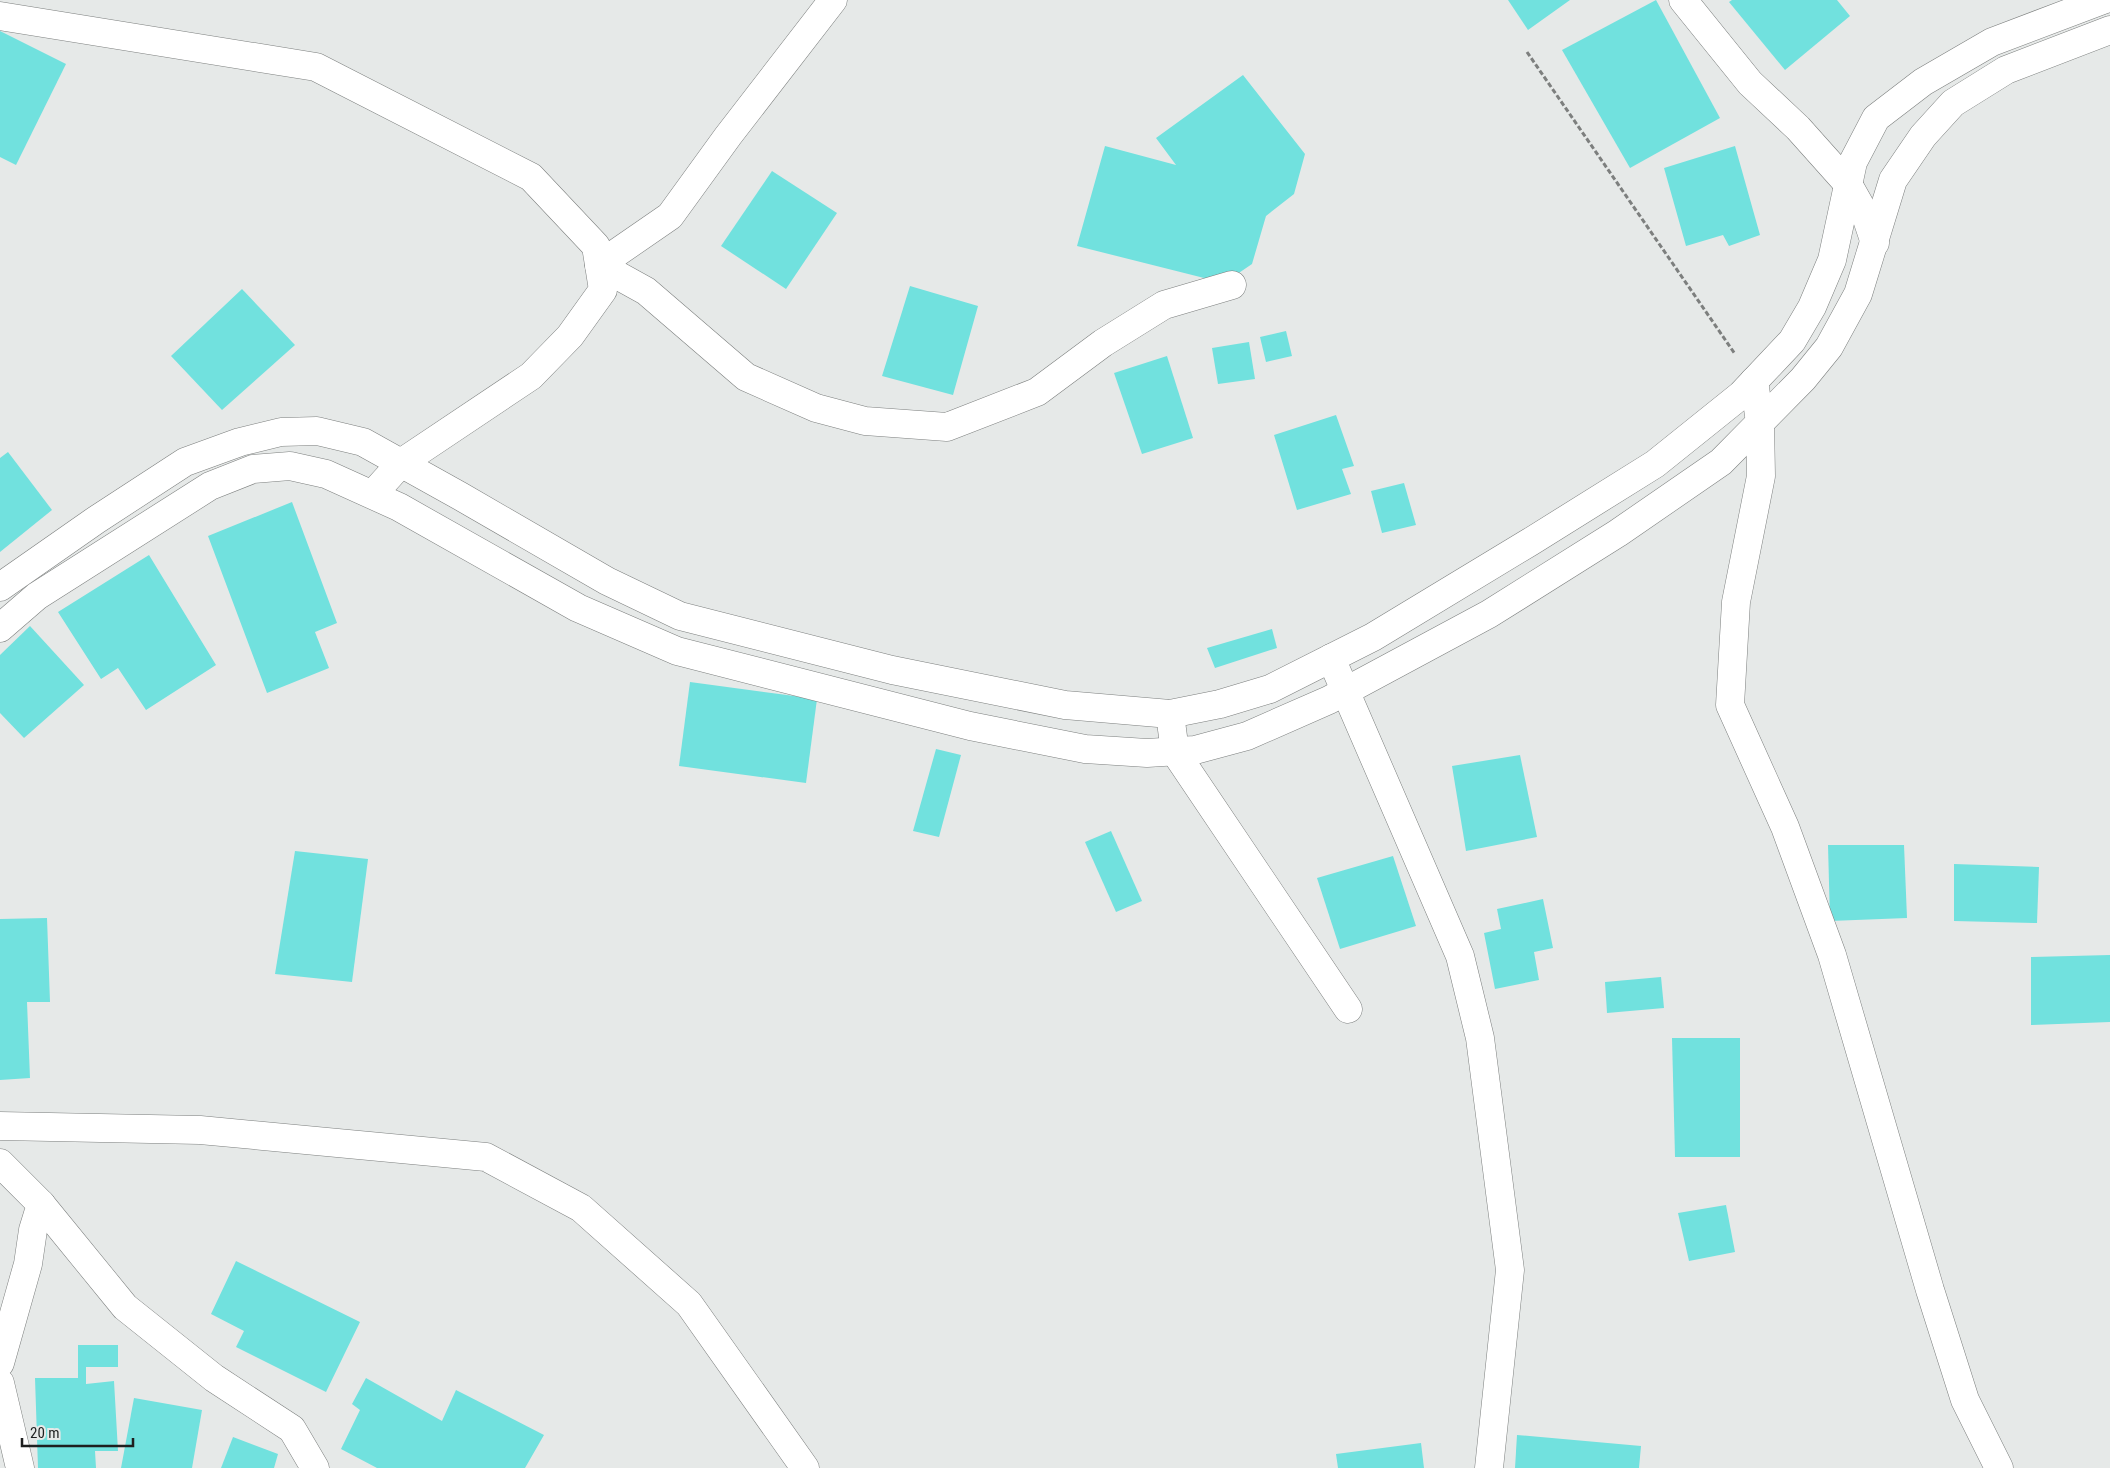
<svg xmlns="http://www.w3.org/2000/svg" width="2110" height="1468" font-family="'Roboto Condensed',sans-serif">
<rect width="100%" height="100%" fill="#e6e9e8"/>
<g fill="#71e1de">
<polygon points="1508,0 1570,0 1528,30"/>
<polygon points="1656,0 1720,118 1630,168 1562,50"/>
<polygon points="1732,0 1837,0 1850,16 1785,70 1729,2"/>
<polygon points="0,31 66,64 16,165 0,157"/>
<polygon points="1243,75 1305,154 1294,194 1266,216 1252,264 1224,283 1077,246 1105,146 1176,165 1156,138"/>
<polygon points="1735,146 1760,235 1729,246 1723,235 1686,246 1664,168"/>
<polygon points="772,171 837,213 786,289 721,246"/>
<polygon points="910,286 978,306 953,395 882,376"/>
<polygon points="242,289 295,345 222,410 171,356"/>
<polygon points="1286,331 1292,356 1266,362 1260,337"/>
<polygon points="1249,342 1255,379 1218,384 1212,348"/>
<polygon points="1167,356 1193,438 1142,454 1114,373"/>
<polygon points="1336,415 1354,466 1342,469 1351,494 1297,510 1274,435"/>
<polygon points="8,452 52,510 0,552 0,458"/>
<polygon points="1404,483 1416,525 1382,533 1371,491"/>
<polygon points="292,502 337,623 315,632 329,668 267,693 208,536"/>
<polygon points="149,555 216,665 146,710 118,668 101,679 58,612"/>
<polygon points="30,626 84,685 24,738 0,713 0,655"/>
<polygon points="1272,629 1277,648 1215,668 1207,648"/>
<polygon points="690,682 817,699 806,783 679,766"/>
<polygon points="936,749 961,755 939,837 913,831"/>
<polygon points="1520,755 1537,837 1466,851 1452,766"/>
<polygon points="1111,831 1142,901 1116,912 1085,842"/>
<polygon points="1828,845 1904,845 1907,918 1830,921"/>
<polygon points="295,851 368,859 352,982 275,974"/>
<polygon points="1393,856 1416,926 1340,949 1317,878"/>
<polygon points="1954,864 2039,867 2037,923 1954,921"/>
<polygon points="1543,899 1553,948 1534,952 1539,980 1495,989 1484,933 1501,929 1497,909"/>
<polygon points="47,918 50,1002 27,1002 30,1078 0,1080 0,919"/>
<polygon points="2110,955 2110,1022 2031,1025 2031,957"/>
<polygon points="1661,977 1664,1008 1607,1013 1605,982"/>
<polygon points="1672,1038 1740,1038 1740,1157 1675,1157"/>
<polygon points="1726,1205 1735,1252 1689,1261 1678,1213"/>
<polygon points="236,1261 360,1322 326,1392 236,1347 244,1331 211,1314"/>
<polygon points="78,1345 118,1345 118,1367 86,1367 86,1384 114,1381 118,1451 95,1451 96,1468 38,1468 35,1378 78,1378"/>
<polygon points="366,1378 442,1421 456,1390 544,1435 525,1468 377,1468 341,1449 360,1410 352,1404"/>
<polygon points="134,1398 202,1410 192,1468 121,1468"/>
<polygon points="1517,1435 1641,1446 1639,1468 1515,1468"/>
<polygon points="233,1437 278,1454 274,1468 221,1468"/>
<polygon points="1421,1443 1424,1468 1338,1468 1336,1454"/>
</g>
<g fill="none" stroke-linecap="round" stroke-linejoin="round">
<g stroke="#7c7f7e" stroke-width="29">
<g id="street">
<polyline points="833,0 728,136 670,216 599,265 646,291 746,377 816,408 865,421 947,427 1037,392 1103,343 1164,305 1232,285"/>
<polyline points="1683,0 1750,83 1798,128 1848,184 1866,216 1875,243"/>
<polyline points="1754,381 1760,422 1761,476 1736,602 1730,705 1785,827 1832,955 1930,1290 1965,1400 1999,1468"/>
<polyline points="1331,658 1460,956 1480,1038 1510,1270 1489,1468"/>
<polyline points="1170,714 1175,752 1348,1009"/>
<polyline points="0,1126 200,1130 486,1157 581,1208 689,1304 805,1468"/>
<polyline points="0,1163 41,1204 33,1230 28,1264 0,1363"/>
<polyline points="41,1204 125,1307 214,1378 292,1429 315,1468"/>
<polyline points="0,1383 20,1468"/>
</g>
</g>
<g stroke="#7c7f7e" stroke-width="29">
<g id="secondary">
<polyline points="0,16 316,67 531,177 596,246 603,290 570,336 531,376 401,463 373,494"/>
<polyline points="0,587 96,520 185,462 240,442 281,432 317,431 363,442 460,496 607,581 680,616 892,670 1065,705 1170,714 1220,704 1270,689 1373,637 1530,542 1655,464 1741,395 1792,341 1812,307 1832,260 1853,162 1876,118 1923,82 1992,42 2103,0"/>
<polyline points="0,628 37,596 210,486 253,469 290,466 326,474 399,507 578,608 677,651 970,726 1085,749 1147,753 1195,750 1247,736 1329,700 1489,614 1618,533 1721,462 1803,379 1829,347 1858,294 1893,180 1923,136 1953,103 2006,70 2110,30"/>
</g>
</g>
<polyline stroke="#7d7f7e" stroke-width="3" stroke-dasharray="5 2.5" stroke-linecap="butt" points="1527,52 1735,354"/>
<use href="#street" stroke="#fff" stroke-width="28"/>
<use href="#secondary" stroke="#fff" stroke-width="28"/>
</g>
<path d="M22 1438v8h111v-8" fill="none" stroke="#1e1f1f" stroke-width="2.5"/>
<text x="30" y="1438" font-size="15" fill="#1e1f1f" stroke="#e6e9e8" stroke-width="4" paint-order="stroke">20 m</text>
</svg>
